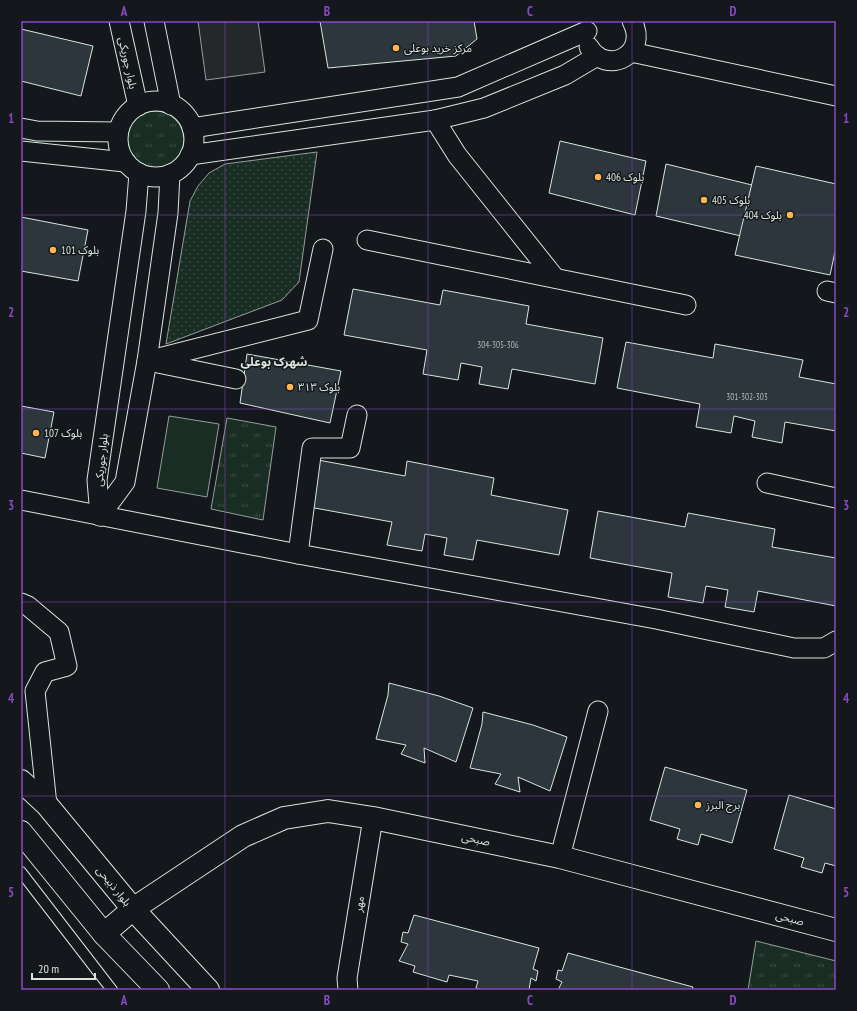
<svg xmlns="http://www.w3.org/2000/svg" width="857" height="1011" font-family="'PT Sans Narrow','Noto Sans Arabic',sans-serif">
<defs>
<pattern id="grass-tufts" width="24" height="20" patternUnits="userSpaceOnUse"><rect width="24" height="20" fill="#1a2d24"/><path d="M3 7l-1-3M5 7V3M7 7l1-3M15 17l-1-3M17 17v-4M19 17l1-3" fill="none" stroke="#3b4b43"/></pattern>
<pattern id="garden-dots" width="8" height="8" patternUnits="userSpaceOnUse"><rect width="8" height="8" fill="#1a2d24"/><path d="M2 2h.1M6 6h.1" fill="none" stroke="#3b4b43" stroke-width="1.8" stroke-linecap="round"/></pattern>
</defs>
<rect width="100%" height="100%" fill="#14181c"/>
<g fill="url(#grass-tufts)" stroke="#939e99">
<circle cx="155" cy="140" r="29"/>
<polygon points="227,418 276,427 263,520 211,509"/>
<polygon points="756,941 836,961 836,990 748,990"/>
</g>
<polygon fill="url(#garden-dots)" stroke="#939e99" points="317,152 299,282 282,300 166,344 190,201 198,186 209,173 225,164"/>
<polygon fill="#1a2d24" stroke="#939e99" points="169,416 219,424 207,497 157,488"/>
<polygon fill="#24282b" stroke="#939e99" points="198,21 258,21 265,72 206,80"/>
<g fill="#2c363c" stroke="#d8e6dc">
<polygon points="320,21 474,21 477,39 456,56 328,68"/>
<polygon points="21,29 93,46 81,96 21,81"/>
<polygon points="560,141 646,161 635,215 549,193"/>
<polygon points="666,164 752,185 741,236 656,216"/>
<polygon points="756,166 836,184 836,247 830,275 735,255"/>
<polygon points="21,217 88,230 78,281 21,271"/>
<polygon points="353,289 440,305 443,290 529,306 526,324 603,338 595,384 512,369 508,389 479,384 482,367 461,363 458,380 423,374 427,350 344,335"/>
<polygon points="626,342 713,358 715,344 803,360 799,377 836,384 836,431 785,422 782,443 752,437 755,421 734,416 731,433 696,427 700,404 617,388"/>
<polygon points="247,354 341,371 330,423 240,403"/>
<polygon points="21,406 54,412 45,458 21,453"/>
<polygon points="318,460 405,476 407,461 494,478 491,495 568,510 559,555 477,540 473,560 444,555 447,538 425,534 422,551 387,545 392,522 309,507"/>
<polygon points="598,511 685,527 688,513 775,529 772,547 836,558 836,606 758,591 754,612 725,607 728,590 706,586 703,603 668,597 672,573 590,558"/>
<polygon points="389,683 439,696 473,708 456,762 424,748 425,763 401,754 406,745 376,739 388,695"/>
<polygon points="483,712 533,725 567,737 550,791 518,777 520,792 495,784 501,774 470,768 482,724"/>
<polygon points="665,767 747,790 732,843 701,834 698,845 677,839 680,829 650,820"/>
<polygon points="789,795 836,809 836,866 825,863 822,873 801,867 804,858 774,849"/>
<polygon points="414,915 539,948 533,969 538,971 536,981 531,978 529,990 482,990 476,988 478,981 449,975 447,982 413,972 415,966 399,961 408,944 401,942 403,932 408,933"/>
<polygon points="568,953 693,987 692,990 558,990 562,982 556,979 558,970 562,971"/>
</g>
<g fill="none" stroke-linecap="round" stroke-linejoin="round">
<g stroke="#d8e6dc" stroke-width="12">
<polyline id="lane" points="21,872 112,990"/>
</g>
<g stroke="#d8e6dc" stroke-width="21">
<g id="street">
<polyline points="119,21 138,106"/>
<polyline points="154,21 171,105"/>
<path d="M 589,47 C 606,76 650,55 632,21"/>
<polyline points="631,52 836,96"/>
<circle cx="156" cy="139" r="38"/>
<polyline points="435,120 457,155 555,278"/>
<polyline points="21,128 37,131 118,132"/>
<polyline points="192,128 458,87 587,31"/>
<polyline points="21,151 125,162"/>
<polyline points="190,155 435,120 484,108 565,75 597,56"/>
<polyline points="367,240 686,305"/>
<polyline points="827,291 836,293"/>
<polyline points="147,361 308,320 323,249"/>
<polyline points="153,362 236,379"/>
<polyline points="767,483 836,498"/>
<polyline points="21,500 298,554 656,619 794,648 824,648 836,641"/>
<polyline points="100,516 125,482 147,361 168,213 170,174"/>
<polyline points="100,516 97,480 136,211 139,173"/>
<polyline points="298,554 312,448 350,448 357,415"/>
<polyline points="21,603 28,606 59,632 67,666 45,672 35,691 47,805"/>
<polyline points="560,857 598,711"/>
<polyline points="348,990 347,978 373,818"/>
</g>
</g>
<g stroke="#d8e6dc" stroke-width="24">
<g id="secondary">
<polyline points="21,781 47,805 133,909 208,990"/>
<polyline points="21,832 104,934 158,990"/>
<polyline points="104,934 133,909 243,836 284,818 328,811 373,818 560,857 836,930"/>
</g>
</g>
<use href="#lane" stroke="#14181c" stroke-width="10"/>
<use href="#street" stroke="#14181c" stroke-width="19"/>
<use href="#secondary" stroke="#14181c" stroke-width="22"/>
</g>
<path fill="none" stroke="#8948c3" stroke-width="1" stroke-opacity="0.55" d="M 225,21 L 225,990M 428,21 L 428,990M 632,21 L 632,990M 21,215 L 836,215M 21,409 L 836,409M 21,602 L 836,602M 21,796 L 836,796"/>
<g fill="#ffb74d" stroke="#14181c" stroke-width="1.5">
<circle cx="396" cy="48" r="4"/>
<circle cx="598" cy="177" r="4"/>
<circle cx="704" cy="200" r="4"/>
<circle cx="790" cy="215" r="4"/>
<circle cx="53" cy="250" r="4"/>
<circle cx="290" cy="387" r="4"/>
<circle cx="36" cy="433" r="4"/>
<circle cx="698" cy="805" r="4"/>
</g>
<g text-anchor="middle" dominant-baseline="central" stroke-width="3" stroke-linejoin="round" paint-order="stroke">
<g font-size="9" fill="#adbab4">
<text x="498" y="344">304-305-306</text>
<text x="747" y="396">301-302-303</text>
</g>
<g font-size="11" fill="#d8e6dc" stroke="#14181c" text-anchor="start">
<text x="404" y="48">مرکز خرید بوعلی</text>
<text x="606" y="177">بلوک 406</text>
<text x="712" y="200">بلوک 405</text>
<text x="782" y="215" text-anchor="end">بلوک 404</text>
<text x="61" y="250">بلوک 101</text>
<text x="298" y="387">بلوک ۳۱۳</text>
<text x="44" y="433">بلوک 107</text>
<text x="706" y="805">برج البرز</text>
</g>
<g font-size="11" fill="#d8e6dc" stroke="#14181c">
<text transform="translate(128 63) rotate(78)">بلوار جوریکی</text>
<text transform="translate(101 460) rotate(-84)">بلوار جوریکی</text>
<text transform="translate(476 839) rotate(12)">صبحی</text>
<text transform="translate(114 886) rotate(51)">بلوار ذبیحی</text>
<text transform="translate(359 904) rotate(-81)">مهر</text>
<text transform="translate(790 918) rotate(15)">صبحی</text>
</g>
<g font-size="12" font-weight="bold" fill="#d8e6dc" stroke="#14181c">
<text x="274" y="361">شهرک بوعلی</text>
</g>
</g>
<rect width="857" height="1011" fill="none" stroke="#14181c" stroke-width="44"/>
<path d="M32 973v6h63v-6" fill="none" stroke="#d8e6dc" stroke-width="2"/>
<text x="38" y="973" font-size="12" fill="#d8e6dc" stroke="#14181c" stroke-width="3" paint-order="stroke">20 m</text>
<rect x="22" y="22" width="813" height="967" fill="none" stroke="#8948c3" stroke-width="1.5"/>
<g font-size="13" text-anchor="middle" font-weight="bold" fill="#8948c3">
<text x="124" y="16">A</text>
<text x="327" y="16">B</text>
<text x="530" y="16">C</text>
<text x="733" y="16">D</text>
<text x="11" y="123">1</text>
<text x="846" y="123">1</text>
<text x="11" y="317">2</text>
<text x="846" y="317">2</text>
<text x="11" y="510">3</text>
<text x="846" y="510">3</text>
<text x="11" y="703">4</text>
<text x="846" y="703">4</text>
<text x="11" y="897">5</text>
<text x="846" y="897">5</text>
<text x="124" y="1005">A</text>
<text x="327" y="1005">B</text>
<text x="530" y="1005">C</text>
<text x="733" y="1005">D</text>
</g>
</svg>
